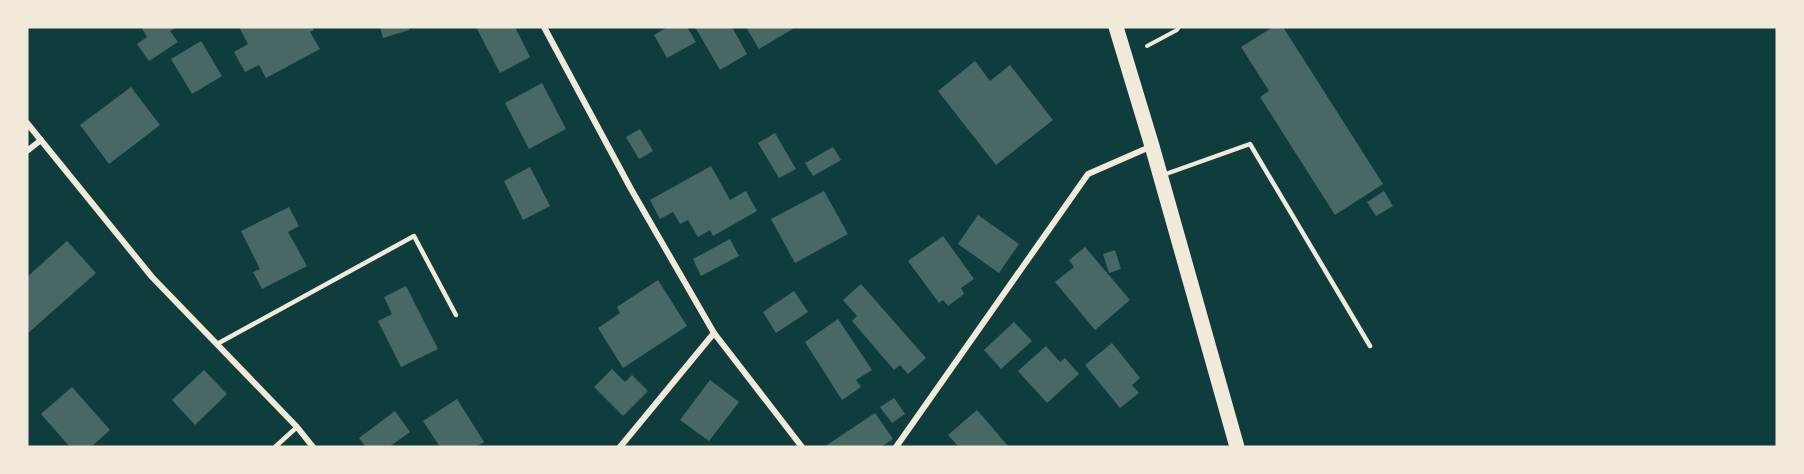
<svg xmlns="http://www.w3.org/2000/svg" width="1804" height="474" font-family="Signika,sans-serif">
<rect width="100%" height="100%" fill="#0f3d3e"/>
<g fill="#486865">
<polygon points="141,27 177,27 170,31 178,42 149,61 137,44 147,37"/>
<polygon points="239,27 312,27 314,30 310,32 320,49 266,78 259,65 245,72 234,52 248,44"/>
<polygon points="380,27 408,27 409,30 383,38"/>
<polygon points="476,27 515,27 530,57 500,73"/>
<polygon points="668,27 687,27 696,42 667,58 654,35"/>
<polygon points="695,27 732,27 747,54 720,70"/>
<polygon points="746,27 796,27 759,49"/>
<polygon points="1273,27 1283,27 1383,184 1335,215 1260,97 1269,91 1241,47"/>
<polygon points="201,41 222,76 192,94 171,59"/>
<polygon points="975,61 990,81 1010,65 1053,120 996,165 938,91"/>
<polygon points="542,83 566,129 529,149 505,103"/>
<polygon points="131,87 160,125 109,164 80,125"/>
<polygon points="640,129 653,151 639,159 626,137"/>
<polygon points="775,133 796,169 779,178 758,143"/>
<polygon points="833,147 841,160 813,176 805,163"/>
<polygon points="711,166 730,200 746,191 757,211 713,236 710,230 698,237 688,220 680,224 673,212 660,219 650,200"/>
<polygon points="530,167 550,206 523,220 504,181"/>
<polygon points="824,191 848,234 795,263 771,219"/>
<polygon points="1384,191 1393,206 1376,216 1367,202"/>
<polygon points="289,207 299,226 288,232 307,266 262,289 253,272 260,269 241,231"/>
<polygon points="978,215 1019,244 999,273 958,244"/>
<polygon points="943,236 974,279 961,288 964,294 948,306 943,300 939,303 908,261"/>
<polygon points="730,239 739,256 701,276 693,259"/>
<polygon points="67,241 96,273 27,334 27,277"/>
<polygon points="1085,247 1130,300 1095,330 1055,282 1074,267 1069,260"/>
<polygon points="1115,250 1121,269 1109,273 1103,254"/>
<polygon points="658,280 687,326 623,368 598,328 620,313 617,307"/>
<polygon points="861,284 926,358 908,374 900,365 894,370 852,321 857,316 843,300"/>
<polygon points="406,286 438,349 401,367 378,321 392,314 384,297"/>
<polygon points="794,291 808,312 776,333 763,312"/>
<polygon points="838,319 872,370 856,380 861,387 842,400 805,342"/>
<polygon points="1014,322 1032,341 1001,369 984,350"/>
<polygon points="1112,343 1140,378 1132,385 1139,393 1120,408 1085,365"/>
<polygon points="1046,346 1060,362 1065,358 1079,374 1047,403 1018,371"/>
<polygon points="612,369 625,382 632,375 648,391 623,416 594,387"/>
<polygon points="204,370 227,394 195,425 172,400"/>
<polygon points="710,380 739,402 709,441 680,420"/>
<polygon points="72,387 110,430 91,447 70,447 41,414"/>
<polygon points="894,398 905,414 892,423 880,407"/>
<polygon points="457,399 484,442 476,447 440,447 423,421"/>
<polygon points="977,410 1009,447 959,447 948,435"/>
<polygon points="395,411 410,432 389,447 366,447 359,438"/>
<polygon points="875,413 893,439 881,447 824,447"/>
</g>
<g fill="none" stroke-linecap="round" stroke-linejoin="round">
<polyline stroke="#f1e9da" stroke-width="4" points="1147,46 1177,30 1179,27"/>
<g stroke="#f1e9da" stroke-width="4.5">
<polyline points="1163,175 1250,144 1370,346"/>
<polyline points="217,344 414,236 456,315"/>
<polyline points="275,447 297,427"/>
</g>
<g stroke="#f1e9da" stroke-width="6">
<polyline points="544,27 631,189 714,333 802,447"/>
<polyline points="27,123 152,277 297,427 313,447"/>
<polyline points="27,151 41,140"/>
<polyline points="620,447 714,333"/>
<polyline points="896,447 1088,174 1152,146"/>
</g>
<polyline stroke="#f1e9da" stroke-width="15" points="1116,27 1152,146 1237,447"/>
</g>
<rect width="1804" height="474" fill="none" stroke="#f1e9da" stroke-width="57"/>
</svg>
